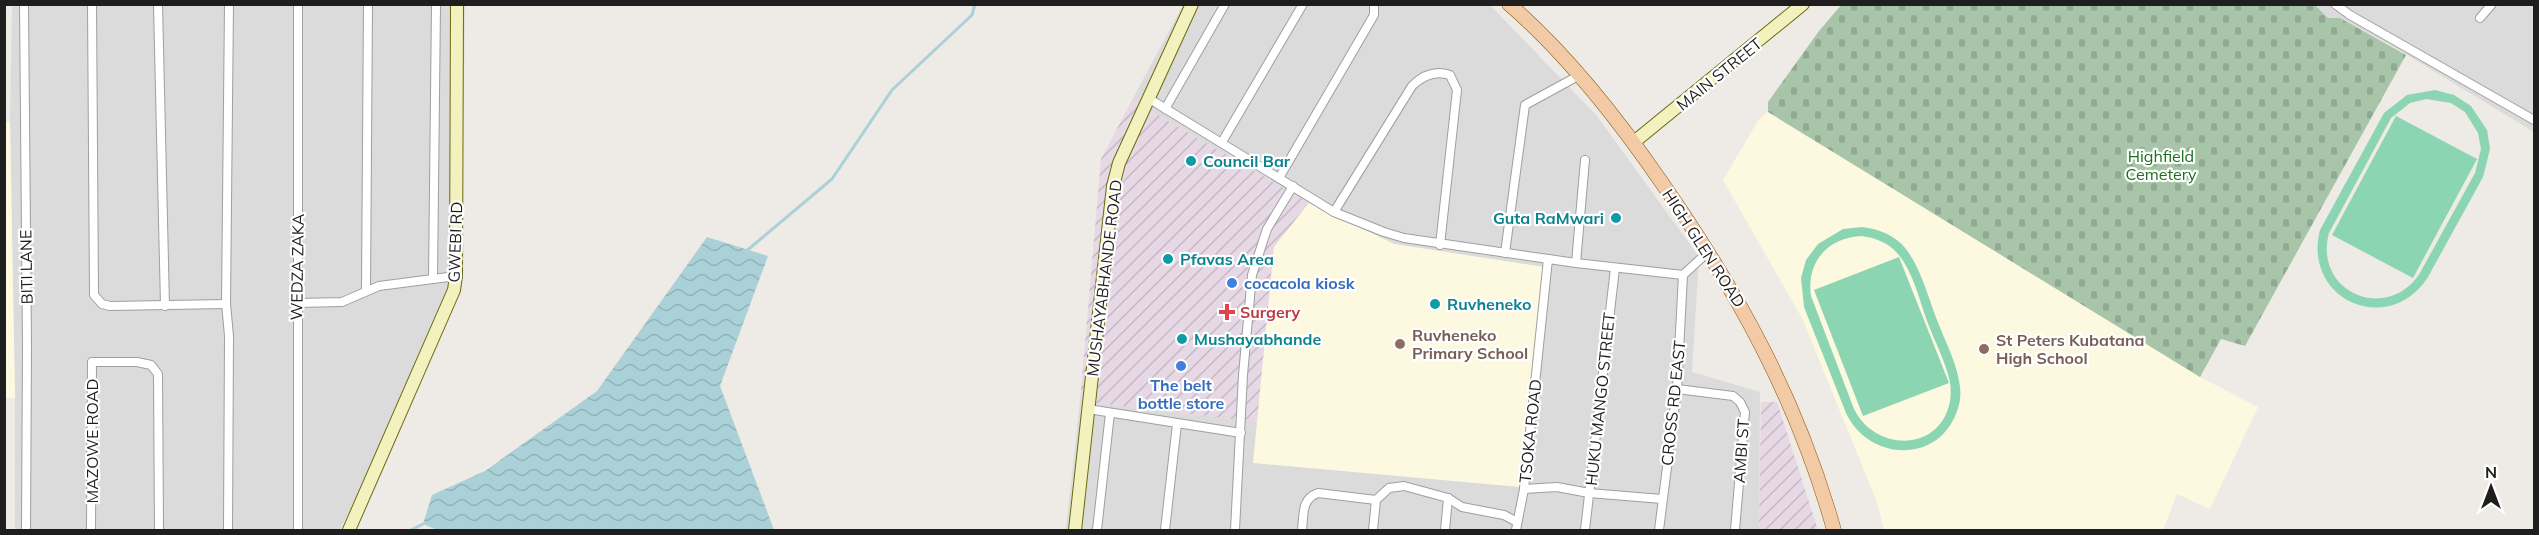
<svg xmlns="http://www.w3.org/2000/svg" width="2539" height="535" font-family="Mulish,sans-serif">
<defs>
<pattern id="industrial-furrows" width="10" height="10" patternUnits="userSpaceOnUse" patternTransform="scale(1.5)"><rect width="10" height="10" fill="#e6d8e5"/><path d="M-1 1l2-2M0 10L10 0M9 11l2-2" fill="none" stroke="#c5b9c4"/></pattern>
<pattern id="cemetery-stones" width="16" height="16" patternUnits="userSpaceOnUse" patternTransform="scale(1.5)"><rect width="16" height="16" fill="#a8c5aa"/><path d="M2 7V4a2 2 0 0 1 4 0v3zM10 15v-3a2 2 0 0 1 4 0v3z" fill="#90a992"/></pattern>
<pattern id="water-waves" width="16" height="10" patternUnits="userSpaceOnUse" patternTransform="scale(1.5)"><rect width="16" height="10" fill="#aad1d7"/><path d="M0 5q4-4 8 0t8 0" fill="none" stroke="#92b3b8"/></pattern>
</defs>
<rect width="100%" height="100%" fill="#eeeae5"/>
<g fill="#dcdbdb">
<polygon points="12,5 465,5 461,282 340,530 15,530 15,398 10,122"/>
<polygon points="1183,5 1490,5 1597,116 1699,257 1692,372 1760,392 1759,530 1765,530 1066,530 1080,401 1258,422 1254,463 1543,267 1394,244 1309,203 1132,100"/>
<polygon points="2315,5 2534,5 2534,132 2399,50 2340,18 2328,18"/>
</g>
<g fill="url(#industrial-furrows)">
<polygon points="1132,100 1309,203 1274,247 1258,422 1080,401 1101,159"/>
<polygon points="1761,402 1777,402 1818,530 1759,530"/>
</g>
<g fill="#fcf9e0">
<polygon points="1768,112 2200,377 2258,407 2210,509 2177,494 2163,530 1884,530 1878,505 1803,320 1723,180 1759,119"/>
<polygon points="4,122 10,122 15,398 4,398"/>
<polygon points="1309,203 1394,244 1544,267 1520,487 1253,463 1274,247"/>
</g>
<polygon fill="url(#cemetery-stones)" points="1842,4 2315,5 2328,18 2340,18 2406,55 2245,346 2221,339 2200,377 1768,112 1768,102 1819,31"/>
<g fill="#8bd5b2" fill-rule="evenodd">
<path d="M 2435,90 L 2454,95 L 2471,106 L 2487,130 L 2490,149 L 2483,177 L 2428,277 C 2389,338 2302,300 2320,230 L 2384,113 L 2407,95 ZM 2426,99 L 2451,103 L 2465,112 L 2478,133 L 2481,149 L 2475,173 L 2420,273 C 2387,324 2313,292 2329,233 L 2391,118 L 2410,103 Z"/>
<polygon points="2396,116 2477,159 2413,278 2332,235"/>
<path d="M 1862,227 C 1879,229 1895,235 1906,249 C 1922,270 1929,301 1939,325 C 1946,343 1956,362 1959,381 C 1961,390 1961,400 1958,408 C 1941,465 1869,462 1846,413 L 1804,307 L 1801,278 L 1806,260 L 1818,244 L 1843,229 ZM 1862,236 C 1876,238 1889,243 1898,254 C 1914,273 1920,303 1929,326 C 1936,344 1946,363 1950,382 C 1951,388 1951,395 1950,401 C 1941,452 1876,453 1854,409 L 1811,296 C 1806,262 1828,237 1862,236 Z"/>
<polygon points="1899,257 1949,383 1863,416 1814,290"/>
</g>
<polygon fill="url(#water-waves)" points="707,237 768,256 720,386 774,530 437,530 423,524 432,495 485,471 597,391"/>
<g fill="none" stroke-linecap="round" stroke-linejoin="round">
<g stroke="#aad1d7" stroke-width="3">
<polyline points="744,253 832,179 892,90 972,15 975,4"/>
<polyline points="411,530 425,523"/>
</g>
<g stroke="#9f9f9f" stroke-width="10">
<g id="street">
<polyline points="24,4 27,347 26,530"/>
<polyline points="92,4 94,295 102,304 110,306 226,304"/>
<polyline points="158,4 165,306"/>
<polyline points="2335,4 2350,15 2534,120"/>
<polyline points="2480,18 2492,4"/>
<polyline points="1148,98 1334,212 1384,232 1404,238 1576,263 1683,275 1709,251"/>
<polyline points="1165,109 1225,4"/>
<polyline points="1222,142 1303,4"/>
<polyline points="1279,178 1374,15 1374,4"/>
<path d="M 1334,212 L 1412,86 C 1423,75 1435,70 1450,75 L 1457,90 L 1440,245"/>
<polyline points="1505,253 1525,105 1578,76"/>
<polyline points="1576,263 1585,160"/>
<polyline points="433,279 436,4"/>
<polyline points="366,290 368,4"/>
<polyline points="298,303 342,302 379,286 456,276"/>
<polyline points="1677,389 1733,396 1740,402 1745,412 1735,530"/>
<polyline points="1088,409 1241,433"/>
<polyline points="1524,489 1557,487 1589,493 1662,499"/>
<polyline points="91,530 92,362 137,362 151,365 158,374 159,530"/>
<polyline points="228,530 229,336 226,304 229,4"/>
<polyline points="298,530 298,4"/>
<polyline points="1097,530 1110,413"/>
<polyline points="1165,530 1177,424"/>
<polyline points="1235,530 1243,375 1252,275 1267,229 1293,186"/>
<path d="M 1302,530 C 1304,515 1301,499 1318,493 L 1376,500"/>
<polyline points="1373,530 1376,500 1389,488 1404,486 1448,498 1462,507 1504,515 1517,522"/>
<polyline points="1445,530 1448,498"/>
<polyline points="1516,530 1524,489 1548,259"/>
<polyline points="1585,530 1615,268"/>
<polyline points="1659,530 1677,389 1683,275"/>
</g>
</g>
<g stroke="#696a10" stroke-width="14">
<g id="secondary">
<polyline points="1634,142 1803,4"/>
<polyline points="349,530 454,290 456,276 457,4"/>
<polyline points="1075,530 1113,186 1119,163 1192,4"/>
</g>
</g>
<g stroke="#89560f" stroke-width="15">
<path id="primary" d="M 1509,4 C 1568,55 1618,119 1662,183 C 1739,294 1797,399 1834,530"/>
</g>
<use href="#street" stroke="#fff" stroke-width="8"/>
<use href="#secondary" stroke="#f3f1be" stroke-width="12"/>
<use href="#primary" stroke="#f2caa6" stroke-width="14"/>
</g>
<g fill="#0f9aa8" stroke="#fff" stroke-width="2">
<circle cx="1191" cy="161" r="6"/>
<circle cx="1616" cy="218" r="6"/>
<circle cx="1168" cy="259" r="6"/>
<circle cx="1435" cy="304" r="6"/>
<circle cx="1182" cy="339" r="6"/>
</g>
<g fill="#3f7fe0" stroke="#fff" stroke-width="2">
<circle cx="1232" cy="283" r="6"/>
<circle cx="1181" cy="366" r="6"/>
</g>
<path fill="#e0444e" stroke="#fff" stroke-width="2" d="M1224 303h6v6h6v6h-6v6h-6v-6h-6v-6h6z"/>
<g fill="#8d6e63" stroke="#fff" stroke-width="2">
<circle cx="1400" cy="344" r="6"/>
<circle cx="1984" cy="349" r="6"/>
</g>
<g text-anchor="middle" dominant-baseline="central" stroke-width="4.5" stroke-linejoin="round" paint-order="stroke">
<g font-size="16" fill="#1e1e1e" stroke="#fff">
<text transform="translate(1719 74) rotate(-39)">MAIN STREET</text>
<text transform="translate(455 242) rotate(-88)">GWEBI RD</text>
<text transform="translate(1704 248) rotate(57)">HIGH GLEN ROAD</text>
<text transform="translate(26 267) rotate(-91)">BITI LANE</text>
<text transform="translate(297 267) rotate(-89)">WEDZA ZAKA</text>
<text transform="translate(1104 278) rotate(-83)">MUSHAYABHANDE ROAD</text>
<text transform="translate(1600 399) rotate(-84)">HUKU MANGO STREET</text>
<text transform="translate(1673 403) rotate(-84)">CROSS RD EAST</text>
<text transform="translate(1530 431) rotate(-84)">TSOKA ROAD</text>
<text transform="translate(92 441) rotate(-90)">MAZOWE ROAD</text>
<text transform="translate(1741 451) rotate(-86)">AMBI ST</text>
</g>
<g font-size="16" fill="#177216" stroke="#fff">
<text x="2161" y="156">Highfield<tspan x="2161" dy="18">Cemetery</tspan></text>
</g>
<g font-size="16" font-weight="bold" fill="#0d838f" stroke="#fff" text-anchor="start">
<text x="1203" y="161">Council Bar</text>
<text x="1604" y="218" text-anchor="end">Guta RaMwari</text>
<text x="1180" y="259">Pfavas Area</text>
<text x="1447" y="304">Ruvheneko</text>
<text x="1194" y="339">Mushayabhande</text>
</g>
<g font-size="16" font-weight="bold" fill="#366cbe" stroke="#fff" text-anchor="start">
<text x="1244" y="283">cocacola kiosk</text>
<text x="1181" y="385" text-anchor="middle">The belt<tspan x="1181" dy="18">bottle store</tspan></text>
</g>
<g font-size="16" font-weight="bold" fill="#be3a42" stroke="#fff" text-anchor="start">
<text x="1240" y="312">Surgery</text>
</g>
<g font-size="16" font-weight="bold" fill="#785e54" stroke="#fff" text-anchor="start">
<text x="1412" y="335">Ruvheneko<tspan x="1412" dy="18">Primary School</tspan></text>
<text x="1996" y="340">St Peters Kubatana<tspan x="1996" dy="18">High School</tspan></text>
</g>
</g>
<rect width="2539" height="535" fill="none" stroke="#1e1e1e" stroke-width="12"/>
<g transform="translate(2491 487)" stroke="#ffffff" stroke-width="4.5" paint-order="stroke">
<path d="M0-4.5L10 22L0 15L-10 22Z" fill="#1e1e1e"/>
<text y="-9" font-size="16" font-weight="bold" text-anchor="middle" fill="#1e1e1e">N</text>
</g>
</svg>
